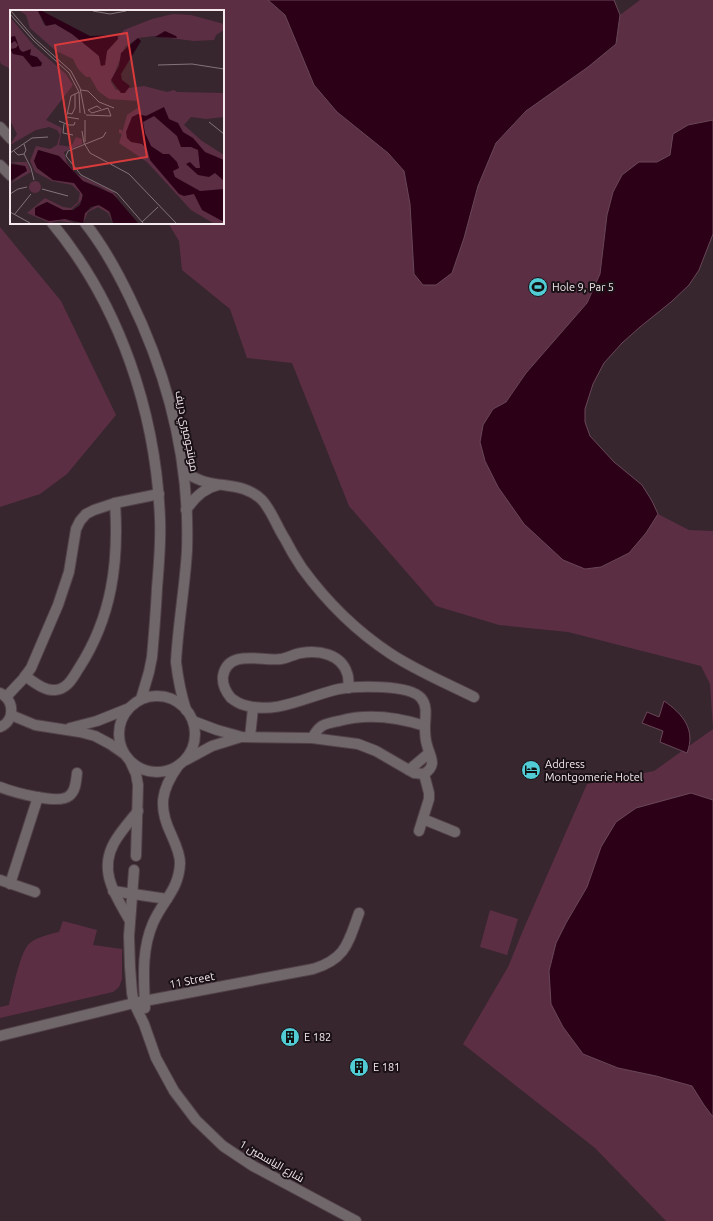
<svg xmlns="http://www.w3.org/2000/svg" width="713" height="1221" font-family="Ubuntu,Cairo,sans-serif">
<rect width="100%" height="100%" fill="#37262d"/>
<g fill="#5c2e44">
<polygon points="0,0 268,0 285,15 314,85 337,112 388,153 404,171 410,204 414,273 452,273 464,238 478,186 496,143 526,111 599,58 616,44 620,15 640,0 713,0 713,120 688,125 670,155 657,162 639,162 607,215 600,274 587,303 526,373 506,402 493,409 646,533 658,514 689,530 713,531 713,1221 666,1221 595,1148 463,1044 508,967 524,928 587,784 654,771 713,729 710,684 701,666 568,632 499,625 436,606 349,506 292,363 247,358 230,309 182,270 179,241 168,223 223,223 223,11 11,11 11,69 1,64 0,61"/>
<polygon points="0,227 61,301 116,415 67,474 40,494 0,507"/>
<polygon points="490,910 518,919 507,955 480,947"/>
<path d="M 63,921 L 97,930 L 93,945 L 122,949 L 122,979 L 119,987 L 113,992 L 0,1018 L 0,1007 L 9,1005 C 12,992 20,954 28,945 C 34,938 49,934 59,932 Z"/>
</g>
<g fill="#2c0118" stroke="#684758">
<polygon points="268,0 614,0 620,15 616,44 588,67 526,111 496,143 478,186 464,238 452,273 436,285 423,285 414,274 410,204 404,171 388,153 337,112 314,85 285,15"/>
<polygon points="713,120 713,234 699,270 689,285 671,302 640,327 622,343 604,363 593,384 585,409 585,422 590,436 614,462 642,485 652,501 658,514 646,533 629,553 601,567 585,569 563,560 524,524 498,487 485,461 480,442 483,425 493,409 506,402 526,373 587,303 600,274 607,215 613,192 622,175 639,162 657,162 670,155 673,134 688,125"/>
<path d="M 664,701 C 683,714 696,730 687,753 L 660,742 L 663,731 L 642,723 L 647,712 L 659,717 Z"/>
<polygon points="691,793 713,800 713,1117 704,1105 692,1086 656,1076 618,1068 583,1054 563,1027 551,1004 549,971 556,943 566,923 587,887 601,847 616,822 636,808"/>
</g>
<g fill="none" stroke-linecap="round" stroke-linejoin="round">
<g stroke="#524148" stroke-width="12">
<g id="minor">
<polyline points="0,127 11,139"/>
<polyline points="0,165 11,176"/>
<path d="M 52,223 C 120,305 156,413 160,519 C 161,542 159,565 157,588 C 156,611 154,634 152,657 L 149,672 L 141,699"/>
<path d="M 85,223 C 102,244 118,273 130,298 C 169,378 190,461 187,550 C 185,587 178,624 176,662 C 178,679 181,694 186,710"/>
<path d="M 184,472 C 191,476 198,480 206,482 C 226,487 246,484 262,500 C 272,511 277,527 285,539 C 290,549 296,559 302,568 C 326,601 356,631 391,654 C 417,671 446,683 474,697"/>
<path d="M 186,510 C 194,498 204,488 218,485"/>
<path d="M 25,676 C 34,682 44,691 55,690 C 68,689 73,677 79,668 C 112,617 119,562 115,503"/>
<path d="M 0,693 C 15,700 15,721 0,727"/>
<circle cx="157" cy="734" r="38"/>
<polyline points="6,697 23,679 31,668 58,605 69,572 76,529 80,521 86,514 94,510 115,503 159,494"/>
<polyline points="11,715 35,725 80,732 95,736 110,744 123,753"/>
<path d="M 193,721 L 217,730 L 242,737 L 312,738 L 358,744 L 376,751 L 414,773 L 424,774 C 438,765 430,757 427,745 C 425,739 425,733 425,727 C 425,717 428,706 421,698 C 409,684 356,686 339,689 C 307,696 277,715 244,705 C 240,704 235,701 231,698 C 226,692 222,684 223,676 C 228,648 263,662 281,659 C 288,658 294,654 301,653 C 319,650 341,654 347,673 C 349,677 348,683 349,688"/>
<polyline points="70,728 97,721 127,709"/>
<polyline points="250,737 253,708"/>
<path d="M 312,738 C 315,734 317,729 322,726 C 327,723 334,722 339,721 C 368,713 397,717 425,726"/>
<polyline points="186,760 212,746 241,737"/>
<polyline points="131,763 136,774 138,785 136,856"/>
<polyline points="409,770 429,753"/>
<path d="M 0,787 C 13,792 58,805 69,796 C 76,791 76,781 77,773"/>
<polyline points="423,819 455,832"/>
<polyline points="419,831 429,799 429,793 424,774"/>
<polyline points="134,870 129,936 130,967 132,993 134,1003 144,1024 156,1058 174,1091 196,1120 223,1146 253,1166 356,1221"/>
<polyline points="0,880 35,892"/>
<polyline points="10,884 38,797"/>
<polyline points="113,891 167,899"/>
<path d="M 130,921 C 116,896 98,872 114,843 C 120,832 130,821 138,811"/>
<path d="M 145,1008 C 144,979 141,951 153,923 C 163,900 179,890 180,863 C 180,853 175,843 171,834 C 158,807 161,790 178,766"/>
<path d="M 0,1036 L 134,1003 L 313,969 C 346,959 348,943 359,913"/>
</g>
</g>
<use href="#minor" stroke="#70676b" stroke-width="10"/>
</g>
<defs>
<g id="stadium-disc" transform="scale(1)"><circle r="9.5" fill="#51ccd4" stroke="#191115"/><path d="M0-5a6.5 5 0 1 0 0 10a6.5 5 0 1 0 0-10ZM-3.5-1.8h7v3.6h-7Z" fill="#111"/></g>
<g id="hotel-disc" transform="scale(1)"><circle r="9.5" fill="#51ccd4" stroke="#191115"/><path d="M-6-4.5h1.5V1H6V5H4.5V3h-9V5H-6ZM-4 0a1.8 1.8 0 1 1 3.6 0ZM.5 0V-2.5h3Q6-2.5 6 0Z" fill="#111"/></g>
<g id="building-disc" transform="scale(1)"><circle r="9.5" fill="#51ccd4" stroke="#191115"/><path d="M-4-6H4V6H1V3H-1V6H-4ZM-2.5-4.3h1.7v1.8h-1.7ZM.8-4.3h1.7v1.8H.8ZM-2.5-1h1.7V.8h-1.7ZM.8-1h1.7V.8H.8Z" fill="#111"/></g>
</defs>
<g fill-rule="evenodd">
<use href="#stadium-disc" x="538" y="287"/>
<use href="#hotel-disc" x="531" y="770"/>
<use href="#building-disc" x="290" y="1037"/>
<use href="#building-disc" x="359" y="1067"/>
</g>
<g text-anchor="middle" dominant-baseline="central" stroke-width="4" stroke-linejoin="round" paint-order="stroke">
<g font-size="11" fill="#f5e9ee" stroke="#191115" text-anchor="start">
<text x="552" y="287">Hole 9, Par 5</text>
<text x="545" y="764">Address<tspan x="545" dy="13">Montgomerie Hotel</tspan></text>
<text x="304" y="1037">E 182</text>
<text x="373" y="1067">E 181</text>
</g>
<g font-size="11" fill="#f5e9ee" stroke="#191115">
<text transform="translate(187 431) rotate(79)">مونتجوميري دريف</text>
<text transform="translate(192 980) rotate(-11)">11 Street</text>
<text transform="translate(272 1161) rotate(30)">شارع الياسمين 1</text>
</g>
</g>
<g transform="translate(10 10)">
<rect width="214" height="214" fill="#37262d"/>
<path d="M 10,1 L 28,1 L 34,15 L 47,14 L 74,32 L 89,46 L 91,56 L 97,41 L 114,20 L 142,9 L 163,4 L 181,5 L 214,14 L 214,20 L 206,25 L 204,30 L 184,31 L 144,26 L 128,28 L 115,37 L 101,72 L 106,80 L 134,76 L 157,82 L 164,80 L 167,82 L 214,83 L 214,107 L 196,109 L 181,107 L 174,115 L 192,131 L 214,145 L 214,213 L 203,213 L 181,200 L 137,152 L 109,133 L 112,124 L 109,123 L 109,119 L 112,120 L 112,123 L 117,105 L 129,97 L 127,91 L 99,89 L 88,81 L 80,67 L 76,67 L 68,59 L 63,49 L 46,41 L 20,18 L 16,5 ZM 0,7 L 25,37 L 56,64 L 63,75 L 36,110 L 52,118 L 49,135 L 61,137 L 66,127 L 72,129 L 72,134 L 54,142 L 57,153 L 66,164 L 102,181 L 130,213 L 108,188 L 90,177 L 73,171 L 58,158 L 49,146 L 29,140 L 24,151 L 27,158 L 43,170 L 64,173 L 72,181 L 72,190 L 61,200 L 53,200 L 37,192 L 27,196 L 25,205 L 31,208 L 39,211 L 55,209 L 64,213 L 49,211 L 40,213 L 17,203 L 35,188 L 53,197 L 61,198 L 68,192 L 70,183 L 62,175 L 42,171 L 25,162 L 20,151 L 26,136 L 40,139 L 47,135 L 50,125 L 47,120 L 39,117 L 26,120 L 0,135 L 7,124 L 0,110 ZM 0,152 L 17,152 L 21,162 L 0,174 L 17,159 L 14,156 ZM19 177a6 6 0 1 1 12 0a6 6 0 1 1-12 0ZM 87,195 L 98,199 L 103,213 L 98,203 L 88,197 L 78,202 L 73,213 L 75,203 Z" fill="#5c2e44"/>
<path d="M 28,1 L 32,1 L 80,26 L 107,25 L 108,29 L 97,41 L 95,55 L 91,56 L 89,46 L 62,24 L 45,14 L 36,16 ZM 155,21 L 166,26 L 167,28 L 145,27 ZM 5,26 L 10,40 L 13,42 L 21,39 L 20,45 L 27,47 L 32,53 L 31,56 L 22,57 L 13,46 L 3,44 L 0,39 L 6,38 L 8,35 L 5,31 L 0,34 L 0,27 ZM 128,28 L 131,31 L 111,64 L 112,70 L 120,76 L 115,83 L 111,83 L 101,70 L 109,56 L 111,43 ZM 154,97 L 159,109 L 168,113 L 173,122 L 183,128 L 195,142 L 214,150 L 214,171 L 205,163 L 199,167 L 188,165 L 176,154 L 180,152 L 186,158 L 190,158 L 188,140 L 181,137 L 171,137 L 167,126 L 144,106 L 133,112 L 135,123 L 141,136 L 153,144 L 159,144 L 167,152 L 169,158 L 163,161 L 165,167 L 190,181 L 214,179 L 214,212 L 192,200 L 184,184 L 174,186 L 169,184 L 140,150 L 137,139 L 132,134 L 121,132 L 117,128 L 116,122 L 122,107 L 128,104 L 136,106 ZM 28,140 L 49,146 L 73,171 L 103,184 L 128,213 L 103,213 L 100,202 L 89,195 L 81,197 L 75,203 L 73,213 L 55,209 L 39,211 L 25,205 L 25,198 L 37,192 L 53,200 L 63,200 L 70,195 L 73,185 L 64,173 L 43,170 L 27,158 L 24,151 ZM 0,154 L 15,156 L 17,161 L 0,171 Z" fill="#2c0118"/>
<path fill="none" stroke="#83747a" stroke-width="1" d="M 1,1 L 24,28 L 61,61 L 70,78 L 75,104M 83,1 L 100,4 L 116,1M 0,4 L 23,30 L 59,63 L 69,82 L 70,103M 148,55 L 182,54 L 214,59M 71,80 L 78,81 L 89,92 L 104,98M 58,103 L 62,104 L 65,98 L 65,84M 57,105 L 61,86 L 69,82M 76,105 L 101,106 L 98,98 L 82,103 L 78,100 L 87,96 L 91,99M 57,107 L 69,109M 49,111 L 59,115 L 64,115 L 65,112M 199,112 L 214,124M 54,114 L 53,123 L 63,125M 72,121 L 74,133 L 80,143 L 119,164 L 166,213M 96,122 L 93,127 L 58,141 L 56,146 L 71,165 L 107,183 L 133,213M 75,132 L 75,110M 4,141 L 8,145 L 14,144 L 16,140 L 14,134M 0,143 L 22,128 L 38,127M 14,144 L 21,158 L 24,170M 32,179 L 58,186M 0,184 L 8,179 L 17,177M 0,202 L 20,213M 4,205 L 21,184M 132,212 L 148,197"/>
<path fill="#d93b3c" fill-opacity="0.15" stroke="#d93b3c" stroke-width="2" d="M 117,23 L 137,147 L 64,159 L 45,35 Z"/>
<rect width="214" height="214" fill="none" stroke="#f5e9ee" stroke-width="2"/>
</g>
</svg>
